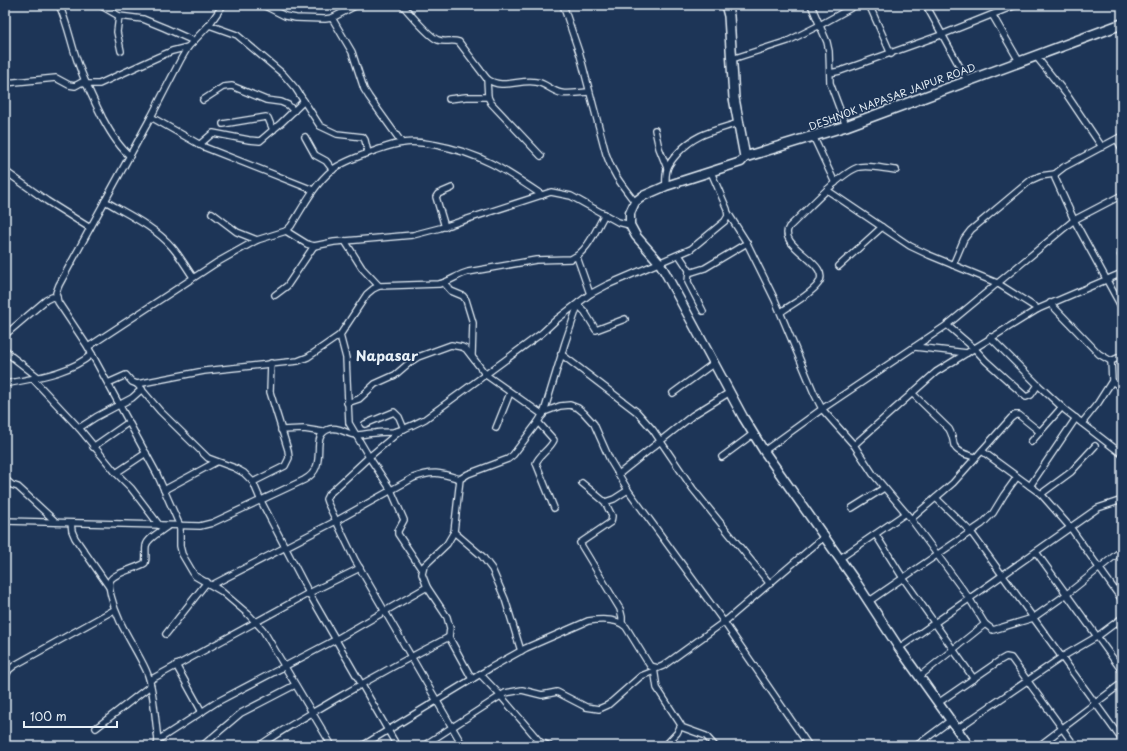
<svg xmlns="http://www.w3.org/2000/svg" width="1127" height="751" font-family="'Playpen Sans',sans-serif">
<rect width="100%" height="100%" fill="#1d3557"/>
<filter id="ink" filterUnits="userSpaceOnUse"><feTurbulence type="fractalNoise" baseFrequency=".025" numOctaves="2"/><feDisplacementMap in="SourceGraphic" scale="8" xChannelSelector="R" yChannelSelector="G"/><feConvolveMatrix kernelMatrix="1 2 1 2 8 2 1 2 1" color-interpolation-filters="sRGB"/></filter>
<g filter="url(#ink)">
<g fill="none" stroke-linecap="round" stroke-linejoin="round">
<g stroke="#e8f1f8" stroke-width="8">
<g id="minor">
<path d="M 59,5 C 68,24 71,44 78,63 C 85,83 94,101 103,119 C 110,132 118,146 130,156"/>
<polyline points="100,5 119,16 143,19 165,28 194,41"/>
<polyline points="223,5 209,25 188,47 181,59 151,117 59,285 56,293 58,302 88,347 157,474 180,526 180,546 182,554 192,571 195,576 221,591 248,614 263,630 332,746"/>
<polyline points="263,5 285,16 296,18 325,19 332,18 357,5"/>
<path d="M 402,5 C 410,13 429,37 438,40 C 445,43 452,39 459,42 L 487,79 C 502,90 519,79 536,82 C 545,83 552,91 561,93 C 570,95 581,92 589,92"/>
<path d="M 563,5 L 580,55 L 606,154 C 613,175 622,185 635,202"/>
<polyline points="811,5 827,42 829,51 830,83 846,126"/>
<polyline points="868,5 871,9 891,54"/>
<polyline points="926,5 967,80"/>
<polyline points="119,16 117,32 121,51"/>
<polyline points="993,16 1019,61"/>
<polyline points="332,18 352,52 364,89 369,97 402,143"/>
<polyline points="209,25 237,35 283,74 296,89 320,126 337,134 363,137 365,140 368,153"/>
<polyline points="1035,55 1067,95 1102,147"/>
<polyline points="732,59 788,41 820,25 856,5"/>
<polyline points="830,73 840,71 941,35 1016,5"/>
<polyline points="487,79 488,97 491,103 541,156"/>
<polyline points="5,83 56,78 69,85 75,86 84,81"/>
<polyline points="85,84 99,84 158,57 172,51 188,47"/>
<polyline points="449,99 466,97 488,97"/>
<polyline points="203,100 223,87 232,86 266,100 281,102 288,105 294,111"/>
<polyline points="151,117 204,147 313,190"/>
<polyline points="223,124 266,117 268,118 273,130"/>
<polyline points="655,130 659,148 667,168"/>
<polyline points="813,136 835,183"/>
<polyline points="1122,136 1064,167 1055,174 1055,178 1074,220 1122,308"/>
<polyline points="305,137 315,155 326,161 333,170"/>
<polyline points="1117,139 1122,149"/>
<polyline points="199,145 213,133 249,140 260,141 281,123 304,101"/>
<polyline points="5,171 47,201 90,228"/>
<path d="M 666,186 C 665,170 667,165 678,153 C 696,133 714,131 738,123"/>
<polyline points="827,190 910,246 929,255 997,283 1038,309"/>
<path d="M 105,201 C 127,214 155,227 172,247 C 180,256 186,267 193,277"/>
<polyline points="212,213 237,232 257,240"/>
<polyline points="728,213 747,243 775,300 814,393 822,409 854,445 873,474 911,519 969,598 985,624 993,630 1033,618 1067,594 1117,554 1122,552"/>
<polyline points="445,227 436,197 438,194 452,188"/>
<polyline points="286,231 307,244 314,246 334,242 413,235 440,228 551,192 571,196 618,222 630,225"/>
<polyline points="345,241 362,268 379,286"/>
<polyline points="679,255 689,270 688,282 703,311"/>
<polyline points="1121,255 1122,254"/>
<polyline points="577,257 590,294"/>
<polyline points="953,265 964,239 971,230 1031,180 1040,176 1055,174"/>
<polyline points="839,266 882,227"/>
<polyline points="689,273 705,268 747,243"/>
<polyline points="444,283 451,291 463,296 466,300 473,323 472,355"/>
<polyline points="275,295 287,286 314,246"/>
<polyline points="1050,303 1099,354 1111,361 1122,356"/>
<polyline points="578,305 585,312 596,330 625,319"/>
<path d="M 781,312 C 792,304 810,295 818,284 C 834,264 776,247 789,227 C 804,213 841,172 859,167 C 871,165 884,169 896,170"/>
<polyline points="947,325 975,349 986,361 1026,397 1031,395 1038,385"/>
<polyline points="5,335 46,300 52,297 57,298"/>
<polyline points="340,335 346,358 349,423 369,457 391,490 404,520 398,531 398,534 422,570"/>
<polyline points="990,337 1038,385 1065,410 1122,454"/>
<path d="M 88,347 L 216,263 L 257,240 L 286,231 L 291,226 C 303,207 314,185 332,170 C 344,161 360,156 374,151 C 383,148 393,144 403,143 C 414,141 425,143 436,145 C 480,153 505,170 542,195"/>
<polyline points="915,347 967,353"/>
<polyline points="5,349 11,356 38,377"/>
<polyline points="561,354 637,412 653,430 693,489 770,584"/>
<polyline points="33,379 79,428 116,473 131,488 160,526"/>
<polyline points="1112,381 1122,388"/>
<polyline points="108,383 126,375 132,382 137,384 160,411 208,458 235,468 244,473 253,482 261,501 309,593 397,746"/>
<path d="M 5,384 C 34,378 69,374 92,354"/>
<path d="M 137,384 L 204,371 L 298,361 L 308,357 L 340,335 L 367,294 L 373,289 L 379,286 L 439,284 C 449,282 457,275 468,272 L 536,260 L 571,259 C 588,252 596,229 605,214"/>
<polyline points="673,393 714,363"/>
<path d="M 912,393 L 949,429 C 952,434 953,439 954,445 C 957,453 968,455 975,457"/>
<polyline points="347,403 359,399 375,384 395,375 409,363 418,357 451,345 462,347 466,349 486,375 543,415"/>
<polyline points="544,412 560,406 570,405 578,408 584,413 594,424 610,460 628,490 724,622 809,746"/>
<path d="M 538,422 L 554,440 C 550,449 540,454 536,463 L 554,508"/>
<polyline points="1082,423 1098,403 1112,381 1111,361"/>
<polyline points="365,424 394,412 399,417 404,429"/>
<polyline points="79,428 96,417 132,398 142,389"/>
<polyline points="496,428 510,393"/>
<polyline points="281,430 304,429 323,432"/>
<polyline points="400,431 369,457 328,495 326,499 327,502 355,560 463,746"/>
<polyline points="1031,442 1062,407"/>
<polyline points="854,445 936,372 1038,309 1122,273"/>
<polyline points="93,447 129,422"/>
<polyline points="764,451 822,409 947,325 1074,220 1122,195"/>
<polyline points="982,451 1041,494 1070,527 1122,600"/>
<polyline points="722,457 753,434"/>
<polyline points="116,473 146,453"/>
<polyline points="619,474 693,415 730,392"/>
<polyline points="5,479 12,485 18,487 56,522"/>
<polyline points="253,482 285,466 289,458 288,450 270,392 271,363"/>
<polyline points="582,483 605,502 614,499 628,490"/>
<polyline points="1030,486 1076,418"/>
<polyline points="164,490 216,462"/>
<polyline points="1041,494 1071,472 1095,446"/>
<polyline points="936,498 971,532 1122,740"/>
<polyline points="605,502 612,516 611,522 580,543 620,609 622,617 622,623"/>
<polyline points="852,508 884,488"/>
<polyline points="911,519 953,483 1011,418 1015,415 1019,415 1040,432"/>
<path d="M 5,521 L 200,526 L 212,523 L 304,480 C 330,466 309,439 327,430 C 337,425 346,434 356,435 C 362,435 369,433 375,433 C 381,432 387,432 393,432 C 404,430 415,424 425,419 L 542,333 L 556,320 L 590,294 L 607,285 L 691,249 L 725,221 L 728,216 L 727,209 L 711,172"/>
<polyline points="71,523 72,531 75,538 109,587"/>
<polyline points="454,532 482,556 492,569 505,599 521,651"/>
<polyline points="876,535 903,578 974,679"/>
<polyline points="1036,552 1122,671"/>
<polyline points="839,559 906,513"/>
<path d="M 212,585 L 336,521 L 413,478 C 433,470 441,473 460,479"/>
<polyline points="868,602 982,524 993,513 1004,495 1017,477"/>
<polyline points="166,634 207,582"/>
<polyline points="899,648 1098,508 1122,500"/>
<polyline points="176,665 202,712"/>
<polyline points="654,668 657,688 681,725 677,733 665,746"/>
<polyline points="480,674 500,695 540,742 550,746"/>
<polyline points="920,676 985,624"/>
<polyline points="5,677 9,670 15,665 114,610"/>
<polyline points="472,679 449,637 450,628 447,617 427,587 422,574 424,566 447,544 454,532 460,479 468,474 508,459 513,455 538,422 544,412 565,343 579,302"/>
<polyline points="150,680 309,593 360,568"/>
<polyline points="938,703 999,661 1006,657 1011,658 1075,746"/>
<polyline points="681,727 706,736 715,746"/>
<polyline points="96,728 150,686"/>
<polyline points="957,729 1062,657 1098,636 1122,618"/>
<polyline points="158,740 217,702 335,640 427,587"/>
<path d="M 157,746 L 158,740 C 155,719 154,688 146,670 C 134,644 118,625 111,596 C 110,591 108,585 110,581 C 113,573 138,568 145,563 C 147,557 145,552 146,546 C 147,538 162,531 168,526"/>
<polyline points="202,746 241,713 295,685"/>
<path d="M 259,746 C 283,729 309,715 334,700 C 372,678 410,657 449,637"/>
<path d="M 362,746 L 492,667 L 526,648 L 588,621 C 601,619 617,618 626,627 L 650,666 L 658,668 L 663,666 L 728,619 L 824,537"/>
<polyline points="423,746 505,693 522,690 542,695 557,692 586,707 599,709 608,705 641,676 654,671"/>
<polyline points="534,746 540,742"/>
<polyline points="916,746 951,720"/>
<polyline points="1039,746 1122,683"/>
</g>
</g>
<g stroke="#e8f1f8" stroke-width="11">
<polyline id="secondary" points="745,157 741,162 666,186 643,196 635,202 630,213 630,225 636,236 659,262 666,274 743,417 764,451 856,582 899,648 969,746"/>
</g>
<g stroke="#e8f1f8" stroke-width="12">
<polyline id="primary" points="726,5 729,16 734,98 745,157 846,126 1122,24"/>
</g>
<use href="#minor" stroke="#1d3557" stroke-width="5.5"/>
<use href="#secondary" stroke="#1d3557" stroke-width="8"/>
<use href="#primary" stroke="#1d3557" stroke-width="9"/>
</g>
</g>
<g text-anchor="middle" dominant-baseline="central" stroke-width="3" stroke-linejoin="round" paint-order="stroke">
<g font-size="10" fill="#e8f1f8" stroke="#1d3557">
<text transform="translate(892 96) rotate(-20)">DESHNOK NAPASAR JAIPUR ROAD</text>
</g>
<g font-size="14" font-weight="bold" fill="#e8f1f8" stroke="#1d3557">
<text x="387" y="355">Napasar</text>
</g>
</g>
<rect width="1127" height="751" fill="none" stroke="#1d3557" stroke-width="20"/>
<rect x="10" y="10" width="1107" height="731" fill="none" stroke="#e8f1f8" stroke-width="1.5" filter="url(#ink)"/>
<path d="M24 721v6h93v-6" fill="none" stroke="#e8f1f8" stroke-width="2"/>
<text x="30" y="721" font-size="12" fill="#e8f1f8" stroke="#1d3557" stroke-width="3" paint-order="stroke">100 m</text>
</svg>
